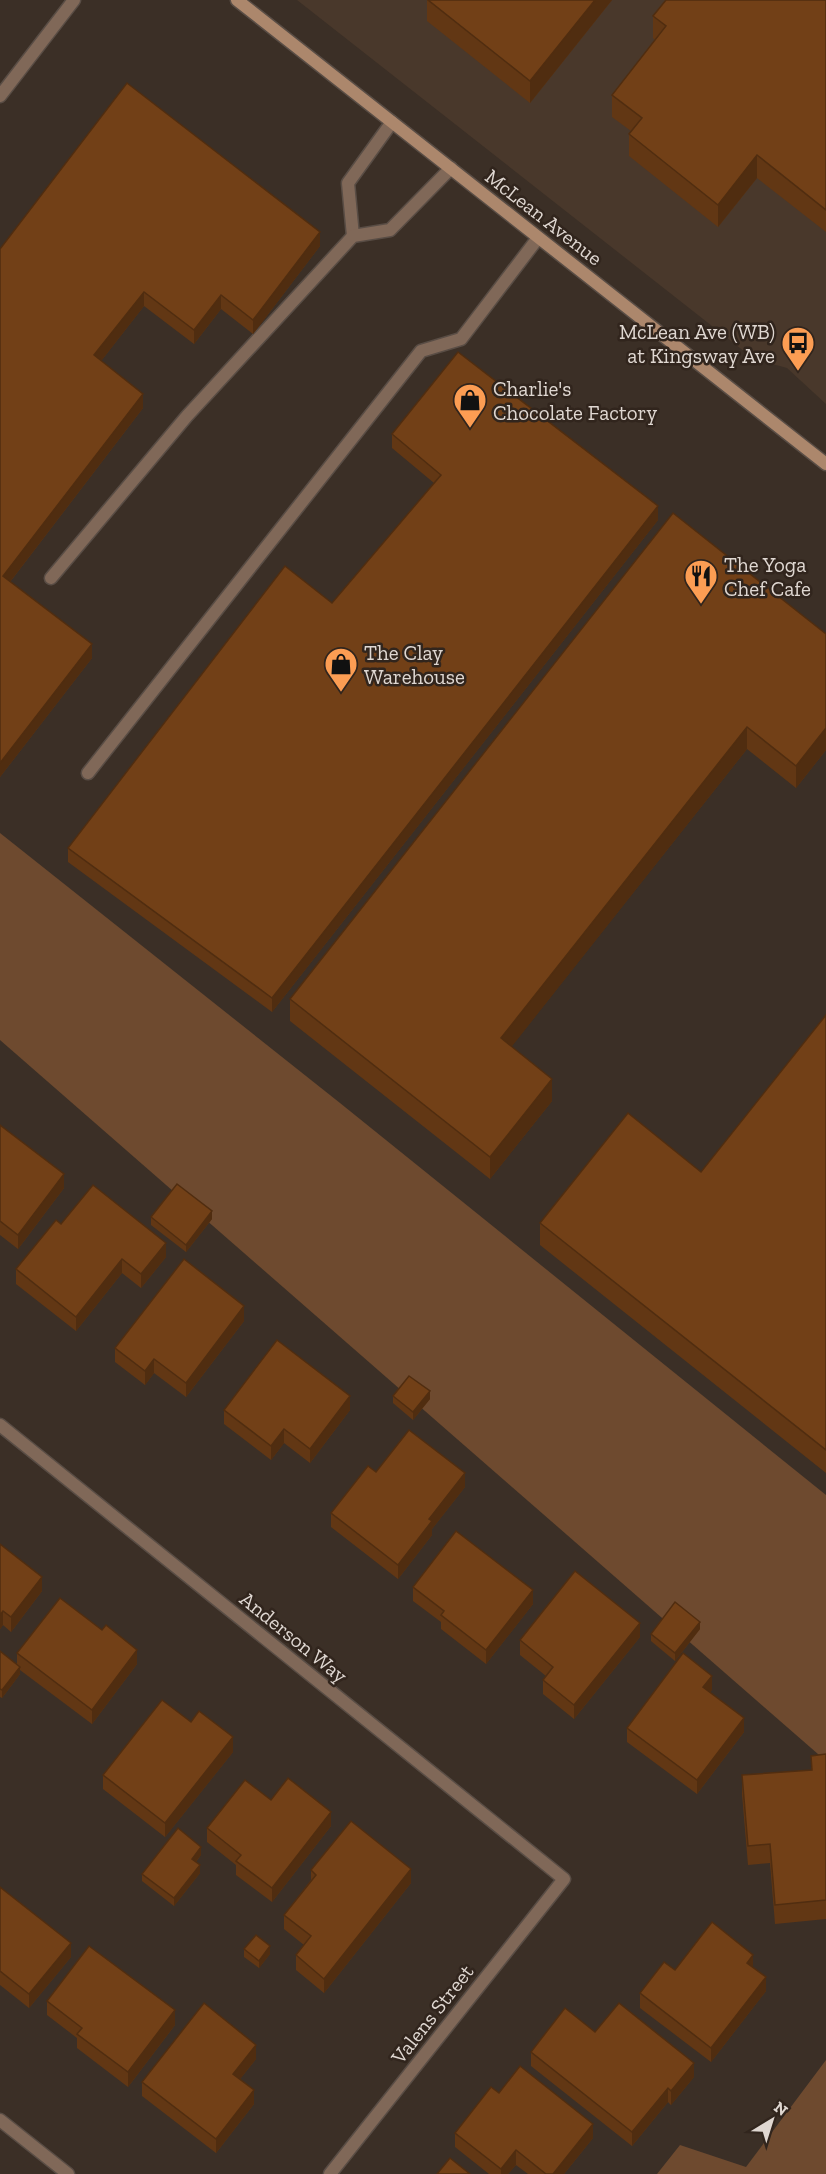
<svg xmlns="http://www.w3.org/2000/svg" width="826" height="2174" font-family="'Zilla Slab',serif">
<rect width="100%" height="100%" fill="#3b2f26"/>
<polygon fill="#49382b" points="297,0 826,0 826,404 787,368 754,359"/>
<g fill="#6e4a2f">
<polygon points="0,833 340,1103 826,1495 826,1761 0,1040"/>
<polygon points="826,2060 826,2174 657,2174 680,2145 746,2167"/>
</g>
<g fill="none" stroke-linecap="round" stroke-linejoin="round">
<g stroke="#594d45" stroke-width="15">
<g id="lane">
<polyline points="353,236 348,183 392,122"/>
<polyline points="51,578 187,416 353,236 390,230 451,168"/>
<polyline points="88,773 421,351 461,339 538,238"/>
</g>
</g>
<g stroke="#594d45" stroke-width="15">
<g id="street">
<polyline points="0,96 74,0"/>
<polyline points="0,1425 564,1879 330,2174"/>
<polyline points="0,2120 68,2174"/>
</g>
</g>
<g stroke="#594d45" stroke-width="15">
<polyline id="secondary" points="237,0 826,464"/>
</g>
<use href="#lane" stroke="#806858" stroke-width="12"/>
<use href="#street" stroke="#806858" stroke-width="12"/>
<use href="#secondary" stroke="#ac876c" stroke-width="12"/>
</g>
<g fill="#623714">
<polygon points="427,0 612,0 530,103 427,21"/>
<polygon points="826,0 826,232 757,178 718,227 629,156 629,134 631,131 612,117 612,95 655,40 653,38 653,16"/>
<polygon points="320,246 253,334 221,309 194,344 144,306 101,361 143,408 10,582 92,658 0,777 0,249"/>
<polygon points="392,434 658,520 272,1012 68,862 68,848 332,603 434,483 392,448"/>
<polygon points="826,634 826,750 796,788 747,749 511,1047 552,1101 490,1179 290,1021 290,999"/>
<polygon points="826,1015 826,1473 540,1245 540,1223 701,1172"/>
<polygon points="0,1125 64,1188 18,1249 0,1235"/>
<polygon points="151,1217 212,1219 186,1252 151,1225"/>
<polygon points="61,1224 166,1257 141,1288 122,1273 76,1331 16,1284 16,1269"/>
<polygon points="244,1321 186,1397 154,1373 145,1385 115,1362 115,1348"/>
<polygon points="393,1396 430,1399 413,1420 393,1403"/>
<polygon points="224,1410 350,1410 310,1463 284,1443 271,1460 224,1424"/>
<polygon points="376,1472 465,1487 432,1529 432,1535 398,1579 331,1527 331,1513"/>
<polygon points="0,1544 42,1591 11,1632 3,1625 0,1629"/>
<polygon points="413,1587 533,1604 486,1664 441,1629 441,1622 413,1601"/>
<polygon points="700,1629 675,1661 651,1641 651,1634"/>
<polygon points="640,1637 574,1719 543,1694 543,1680 546,1676 520,1655 520,1640"/>
<polygon points="0,1651 17,1664 17,1653 137,1664 92,1724 20,1670 20,1674 2,1698 0,1697"/>
<polygon points="712,1690 710,1692 744,1732 697,1794 627,1742 627,1728"/>
<polygon points="191,1722 233,1752 165,1837 103,1789 103,1775"/>
<polygon points="826,1754 826,1919 775,1924 770,1863 748,1865 742,1794 742,1775 811,1770 811,1756"/>
<polygon points="271,1800 331,1826 272,1902 236,1875 236,1865 207,1842 207,1828"/>
<polygon points="201,1855 196,1862 200,1873 174,1906 142,1881 142,1874"/>
<polygon points="311,1870 411,1883 324,1993 296,1970 296,1955 304,1945 284,1929 284,1915 311,1880"/>
<polygon points="0,1887 71,1957 29,2008 0,1985"/>
<polygon points="244,1949 270,1954 259,1968 244,1957"/>
<polygon points="753,1968 766,1991 711,2062 640,2008 640,1993 675,1970"/>
<polygon points="47,2001 175,2025 128,2087 77,2048 77,2038 47,2015"/>
<polygon points="595,2032 694,2077 671,2105 668,2102 632,2146 531,2066 531,2052"/>
<polygon points="256,2059 240,2079 254,2104 216,2153 142,2096 142,2082"/>
<polygon points="499,2093 593,2138 564,2174 528,2174 516,2165 508,2174 489,2174 455,2147 455,2133"/>
</g>
<g fill="#502d10">
<polygon points="595,0 612,0 530,103 530,81"/>
<polygon points="757,155 757,178 718,227 718,205"/>
<polygon points="320,232 320,246 253,334 253,320"/>
<polygon points="144,292 144,306 94,370 94,355"/>
<polygon points="221,295 221,309 194,344 194,330"/>
<polygon points="143,394 143,408 3,591 3,576"/>
<polygon points="658,506 658,520 272,1012 272,998"/>
<polygon points="92,644 92,658 0,777 0,763"/>
<polygon points="747,727 747,749 501,1060 501,1038"/>
<polygon points="826,728 826,750 796,788 796,766"/>
<polygon points="552,1079 552,1101 490,1179 490,1157"/>
<polygon points="64,1174 64,1188 18,1249 18,1235"/>
<polygon points="212,1211 212,1219 186,1252 186,1245"/>
<polygon points="166,1243 166,1257 141,1288 141,1274"/>
<polygon points="122,1259 122,1273 76,1331 76,1317"/>
<polygon points="244,1306 244,1321 186,1397 186,1383"/>
<polygon points="154,1359 154,1373 145,1385 145,1371"/>
<polygon points="430,1391 430,1399 413,1420 413,1412"/>
<polygon points="350,1396 350,1410 310,1463 310,1449"/>
<polygon points="284,1429 284,1443 271,1460 271,1446"/>
<polygon points="465,1473 465,1487 432,1529 432,1535 398,1579 398,1565 429,1519"/>
<polygon points="42,1577 42,1591 11,1632 11,1617"/>
<polygon points="533,1590 533,1604 486,1664 486,1650"/>
<polygon points="3,1611 3,1625 0,1629 0,1615"/>
<polygon points="700,1622 700,1629 675,1661 675,1653"/>
<polygon points="640,1623 640,1637 574,1719 574,1705"/>
<polygon points="137,1650 137,1664 92,1724 92,1710"/>
<polygon points="20,1667 20,1674 2,1698 2,1690"/>
<polygon points="712,1676 712,1690 703,1701 703,1687"/>
<polygon points="744,1718 744,1732 697,1794 697,1780"/>
<polygon points="233,1737 233,1752 165,1837 165,1823"/>
<polygon points="331,1812 331,1826 272,1902 272,1888"/>
<polygon points="201,1847 201,1855 192,1867 192,1859"/>
<polygon points="200,1865 200,1873 174,1906 174,1898"/>
<polygon points="411,1869 411,1883 324,1993 324,1979"/>
<polygon points="71,1943 71,1957 29,2008 29,1994"/>
<polygon points="270,1946 270,1954 259,1968 259,1961"/>
<polygon points="753,1955 753,1969 747,1963"/>
<polygon points="766,1977 766,1991 711,2062 711,2048"/>
<polygon points="175,2010 175,2025 128,2087 128,2072"/>
<polygon points="256,2045 256,2059 233,2088 233,2074"/>
<polygon points="694,2063 694,2077 671,2105 671,2091"/>
<polygon points="668,2088 668,2102 632,2146 632,2132"/>
<polygon points="254,2090 254,2104 216,2153 216,2139"/>
<polygon points="593,2124 593,2138 564,2174 553,2174"/>
<polygon points="516,2150 516,2165 508,2174 501,2174 501,2169"/>
</g>
<g fill="#724017" stroke="#502d10" stroke-width="1.5">
<polygon points="428,0 595,0 530,81"/>
<polygon points="666,0 826,0 826,210 757,155 718,205 629,134 642,118 612,95 666,26 653,16"/>
<polygon points="127,83 320,232 253,320 221,295 194,330 144,292 94,355 143,394 3,576 92,644 0,763 0,249"/>
<polygon points="458,352 658,506 272,998 68,848 285,566 332,603 441,475 392,434"/>
<polygon points="673,513 826,634 826,728 796,766 747,727 501,1038 552,1079 490,1157 290,999"/>
<polygon points="826,1015 826,1450 540,1223 628,1113 701,1172"/>
<polygon points="0,1125 64,1174 18,1235 0,1221"/>
<polygon points="177,1184 212,1211 186,1245 151,1217"/>
<polygon points="93,1185 166,1243 141,1274 122,1259 76,1317 16,1269 56,1220 61,1224"/>
<polygon points="184,1259 244,1306 186,1383 154,1359 145,1371 115,1348"/>
<polygon points="277,1340 350,1396 310,1449 284,1429 271,1446 224,1410"/>
<polygon points="409,1376 430,1391 413,1412 393,1396"/>
<polygon points="409,1430 465,1473 429,1519 432,1521 398,1565 331,1513 368,1466 376,1472"/>
<polygon points="456,1531 533,1590 486,1650 441,1615 444,1611 413,1587"/>
<polygon points="0,1544 42,1577 11,1617 3,1611 0,1615"/>
<polygon points="575,1571 640,1623 574,1705 543,1680 553,1667 520,1640"/>
<polygon points="60,1598 102,1630 106,1625 137,1650 92,1710 17,1653"/>
<polygon points="675,1602 700,1622 675,1653 651,1634"/>
<polygon points="0,1651 20,1667 2,1690 0,1689"/>
<polygon points="683,1653 712,1676 703,1687 744,1718 697,1780 627,1728"/>
<polygon points="162,1700 191,1722 199,1711 233,1737 165,1823 103,1775"/>
<polygon points="826,1754 826,1900 775,1905 770,1844 748,1846 742,1775 812,1770 811,1756"/>
<polygon points="288,1778 331,1812 272,1888 236,1861 241,1855 207,1828 245,1780 271,1800"/>
<polygon points="351,1821 411,1869 324,1979 296,1955 311,1936 284,1915 316,1875 311,1870"/>
<polygon points="178,1828 201,1847 192,1859 200,1865 174,1898 142,1874"/>
<polygon points="0,1887 71,1943 29,1994 0,1971"/>
<polygon points="712,1922 753,1955 747,1963 766,1977 711,2048 640,1993 664,1962 675,1970"/>
<polygon points="256,1935 270,1946 259,1961 244,1949"/>
<polygon points="89,1946 175,2010 128,2072 77,2034 82,2028 47,2001"/>
<polygon points="204,2003 256,2045 233,2074 254,2090 216,2139 142,2082"/>
<polygon points="619,2003 694,2063 671,2091 668,2088 632,2132 531,2052 565,2008 595,2032"/>
<polygon points="520,2066 593,2124 553,2174 546,2174 516,2150 501,2169 455,2133 491,2087 499,2093"/>
<polygon points="450,2158 470,2174 437,2174"/>
</g>
<defs>
<g id="bus-pin" transform="scale(1.725)"><path d="M0 17L-7.5 6A9.5 9.5 0 1 1 7.5 6Z" fill="#fc9d53" stroke="#31251d"/><path d="M-5-6H5V4H4V6H2V4H-2V6H-4V4H-5ZM-3.5-4V0h7V-4ZM-3.5 1.2v1.5H-2V1.2ZM2 1.2v1.5H3.5V1.2Z" fill="#111"/></g>
<g id="shop-pin" transform="scale(1.725)"><path d="M0 17L-7.5 6A9.5 9.5 0 1 1 7.5 6Z" fill="#fc9d53" stroke="#31251d"/><path d="M-5-2.5h2.3a2.7 3.5 0 0 1 5.4 0H5L5.5 6h-11ZM-1.5-2.5h3a1.5 2.3 0 0 0-3 0Z" fill="#111"/></g>
<g id="restaurant-pin" transform="scale(1.725)"><path d="M0 17L-7.5 6A9.5 9.5 0 1 1 7.5 6Z" fill="#fc9d53" stroke="#31251d"/><path d="M-5-6h1v4h1v-4h1v4h1v-4h1v5L-1.5 .5V6h-2V.5L-5-1ZM5-6V6H3V1.5H1.5Q1.5-4 5-6Z" fill="#111"/></g>
</defs>
<g fill-rule="evenodd">
<use href="#bus-pin" x="798" y="343"/>
<use href="#shop-pin" x="470" y="400"/>
<use href="#restaurant-pin" x="701" y="576"/>
<use href="#shop-pin" x="341" y="664"/>
</g>
<g text-anchor="middle" dominant-baseline="central" stroke-width="5" stroke-linejoin="round" paint-order="stroke">
<g font-size="21" fill="#dfd7d1" stroke="#31251d">
<text transform="translate(544 217) rotate(38)">McLean Avenue</text>
<text transform="translate(294 1637) rotate(39)">Anderson Way</text>
<text transform="translate(432 2014) rotate(-52)">Valens Street</text>
</g>
<g font-size="21" fill="#dfd7d1" stroke="#31251d" text-anchor="start">
<text x="775" y="331" text-anchor="end">McLean Ave (WB)<tspan x="775" dy="24">at Kingsway Ave</tspan></text>
<text x="493" y="388">Charlie's<tspan x="493" dy="24">Chocolate Factory</tspan></text>
<text x="724" y="564">The Yoga<tspan x="724" dy="24">Chef Cafe</tspan></text>
<text x="364" y="652">The Clay<tspan x="364" dy="24">Warehouse</tspan></text>
</g>
</g>
<g transform="translate(772 2120) rotate(38)" stroke="#31251d" stroke-width="4.5" paint-order="stroke">
<path d="M0-4.5L10 22L0 15L-10 22Z" fill="#dfd7d1"/>
<text y="-9" font-size="16" font-weight="bold" text-anchor="middle" fill="#dfd7d1">N</text>
</g>
</svg>
